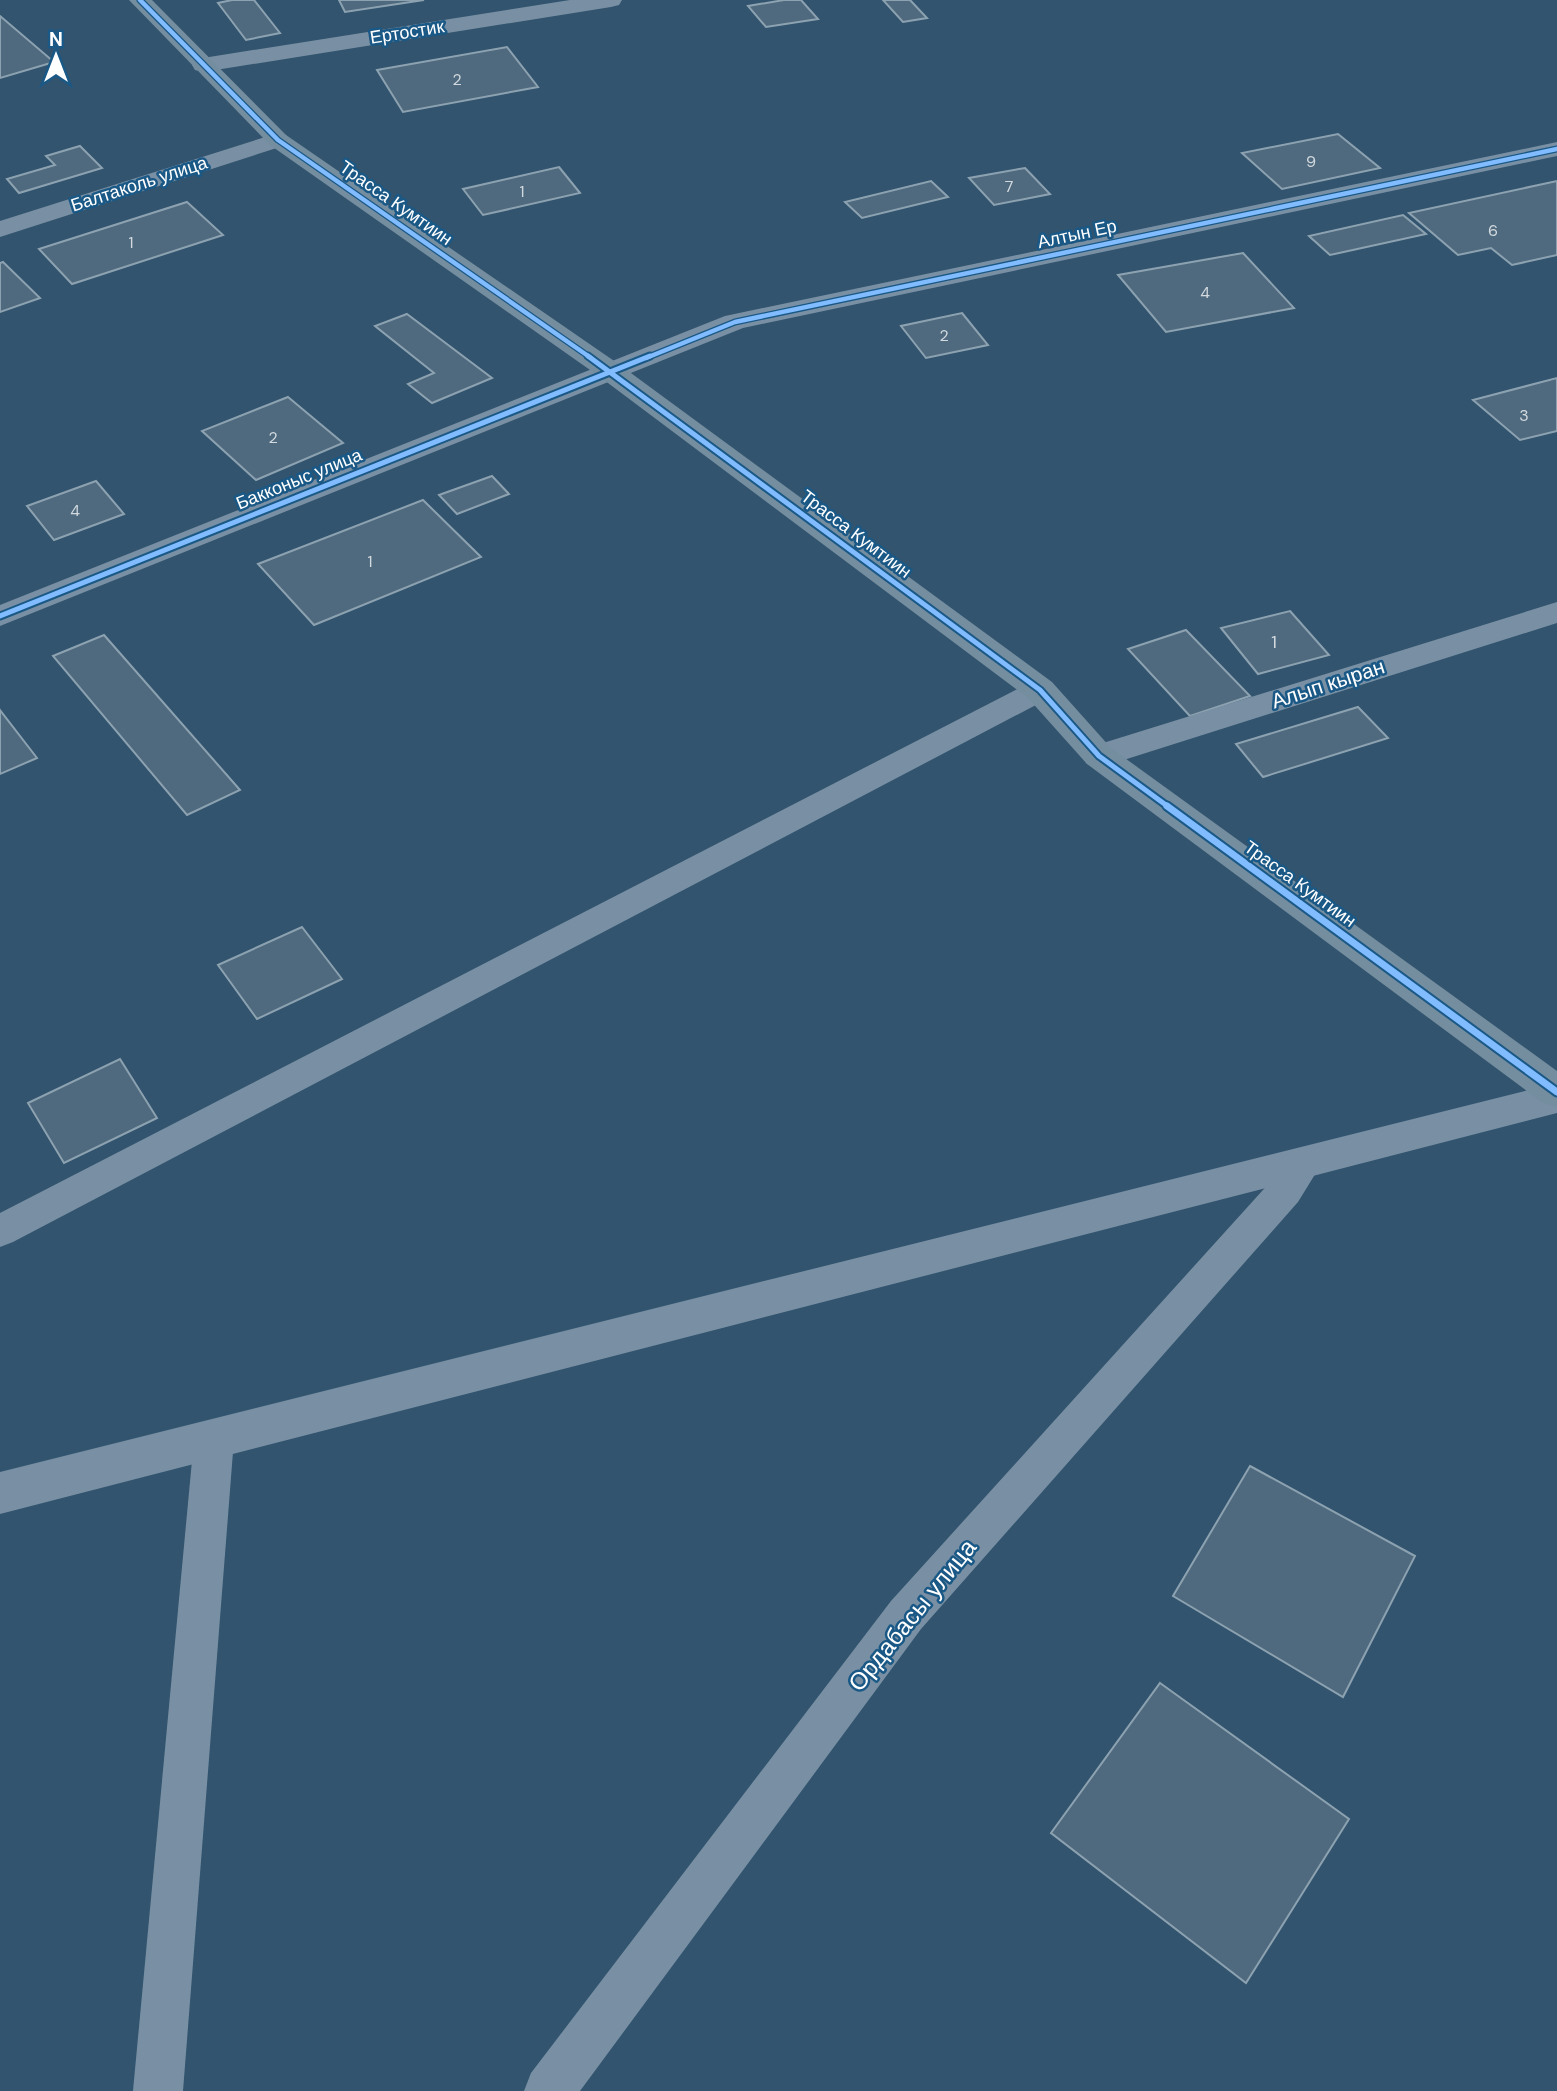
<svg xmlns="http://www.w3.org/2000/svg" width="1557" height="2091" viewBox="0 0 1557 2091" font-family="'DM Sans',sans-serif">
<style>
.building{fill:#4f6a7e;stroke:#8da2b1;stroke-width:2}
.lines{fill:none;stroke-linecap:round;stroke-linejoin:round}
.lane{fill:#7990a4;fill-rule:evenodd}
.street{fill:#7990a4;fill-rule:evenodd}
.secondary{fill:#748d9f;fill-rule:evenodd}
.cycleway-far2-casing{stroke:#1a5886;stroke-width:7}
.cycleway-far1-casing{stroke:#1a5886;stroke-width:9}
.cycleway-casing{stroke:#1a5886;stroke-width:11}
.cycleway-far2{stroke:#80bcff;stroke-width:4.5}
.cycleway-far1{stroke:#80bcff;stroke-width:5}
.cycleway{stroke:#80bcff;stroke-width:7}
.labels{text-anchor:middle;dominant-baseline:central;stroke-width:5;stroke-linejoin:round;paint-order:stroke}
.far-number-label{font-size:16px;fill:#d3dadf}
.far-street-label{font-size:18px;fill:#fff;stroke:#1a5886}
.number-label{font-size:18px;fill:#d3dadf}
.street-label{font-size:21px;fill:#fff;stroke:#1a5886}
.near-street-label{font-size:24px;fill:#fff;stroke:#1a5886}
</style>
<rect width="100%" height="100%" fill="#32546e"/>
<!-- building -->
<g class="building">
<polygon points="232,0 254,0 280,33 246,40 218,3"/>
<polygon points="339,0 424,0 345,12"/>
<polygon points="784,0 801,0 818,19 766,27 748,6"/>
<polygon points="883,0 910,0 927,18 903,22"/>
<polygon points="0,16 54,62 0,78"/>
<polygon points="507,47 538,87 403,112 377,70"/>
<polygon points="1338,134 1380,168 1282,189 1242,153"/>
<polygon points="80,146 102,168 19,193 7,179 55,165 46,156"/>
<polygon points="559,167 580,193 483,215 463,189"/>
<polygon points="1025,168 1050,194 994,205 969,178"/>
<polygon points="931,181 948,197 862,218 845,202"/>
<polygon points="1557,181 1557,255 1512,265 1491,248 1458,255 1409,213"/>
<polygon points="187,202 223,235 72,284 39,249"/>
<polygon points="1403,215 1426,234 1330,255 1309,236"/>
<polygon points="1243,253 1294,308 1166,332 1118,275"/>
<polygon points="3,262 40,298 0,312 0,263"/>
<polygon points="962,313 988,345 926,358 901,326"/>
<polygon points="407,314 492,378 432,403 408,384 434,373 375,326"/>
<polygon points="1557,378 1557,431 1520,440 1473,400"/>
<polygon points="288,397 343,443 256,480 202,431"/>
<polygon points="492,476 509,494 457,514 439,495"/>
<polygon points="96,481 124,514 54,540 27,506"/>
<polygon points="423,500 481,557 314,625 258,564"/>
<polygon points="1290,611 1329,655 1258,674 1221,628"/>
<polygon points="1186,630 1250,696 1190,716 1128,649"/>
<polygon points="104,635 240,790 187,815 53,656"/>
<polygon points="1358,707 1388,738 1263,777 1236,744"/>
<polygon points="0,710 37,758 0,774"/>
<polygon points="302,927 342,979 257,1019 218,965"/>
<polygon points="120,1059 157,1118 64,1163 28,1103"/>
<polygon points="1250,1466 1415,1556 1343,1697 1173,1596"/>
<polygon points="1160,1683 1349,1819 1246,1983 1051,1833"/>
</g>
<g class="lines">
<!-- lane -->
<g class="lane">
<polygon points="1040,680 1051,683 1055,690 1051,697 13,1242 0,1247 0,1213 1029,683"/>
<polygon points="1304,1148 1317,1153 1322,1163 1298,1202 921,1629 580,2091 524,2091 531,2073 891,1601 1272,1180 1291,1153"/>
<polygon points="214,1421 228,1426 234,1439 183,2091 133,2091 194,1439 200,1426"/>
</g>
<!-- street -->
<g class="street">
<polygon points="570,0 622,0 619,5 611,7 203,72 195,70 192,65 195,60 203,58"/>
<polygon points="278,133 286,135 290,140 286,145 0,237 0,221"/>
<polygon points="1557,142 1557,156 743,328 0,626 0,605 725,316"/>
<polygon points="1557,602 1557,623 1111,764 1099,767 1087,764 1082,756 1087,748"/>
<polygon points="1557,1083 1557,1113 0,1514 0,1472"/>
</g>
<!-- secondary -->
<polygon class="secondary" points="129,0 152,0 286,135 620,365 1052,682 1111,748 1557,1071 1557,1107 1543,1103 1087,764 1028,698 600,377 270,145"/>
<!-- cycleway-far2 casing -->
<g class="cycleway-far2-casing">
<g id="cycleway-far2">
<polyline points="140,0 278,140 591,358"/>
<polyline points="646,358 735,322 1557,149"/>
</g>
</g>
<!-- cycleway-far1 casing -->
<g class="cycleway-far1-casing">
<g id="cycleway-far1">
<polyline points="588,356 1040,690 1099,756 1170,808"/>
<polyline points="0,616 650,356"/>
</g>
</g>
<!-- cycleway casing -->
<g class="cycleway-casing">
<polyline id="cycleway" points="1167,806 1557,1092"/>
</g>
<!-- cycleway-far2 -->
<use href="#cycleway-far2" class="cycleway-far2"/>
<!-- cycleway-far1 -->
<use href="#cycleway-far1" class="cycleway-far1"/>
<!-- cycleway -->
<use href="#cycleway" class="cycleway"/>
</g>
<g class="labels">
<!-- far-number labels -->
<g class="far-number-label">
<text x="457" y="79">2</text>
<text x="1311" y="161">9</text>
<text x="1009" y="186">7</text>
<text x="522" y="191">1</text>
<text x="1493" y="230">6</text>
<text x="131" y="242">1</text>
<text x="1205" y="292">4</text>
<text x="944" y="335">2</text>
<text x="1524" y="415">3</text>
<text x="273" y="437">2</text>
<text x="75" y="510">4</text>
<text x="370" y="561">1</text>
</g>
<!-- far-street labels -->
<g class="far-street-label">
<text transform="translate(407 32) rotate(-9)">Ертостик</text>
<text transform="translate(139 184) rotate(-18)">Балтаколь улица</text>
<text transform="translate(396 203) rotate(35)">Трасса Кумтиин</text>
<text transform="translate(1077 234) rotate(-12)">Алтын Ер</text>
<text transform="translate(299 479) rotate(-22)">Бакконыс улица</text>
<text transform="translate(856 534) rotate(37)">Трасса Кумтиин</text>
<text transform="translate(1300 884) rotate(36)">Трасса Кумтиин</text>
</g>
<!-- number labels -->
<g class="number-label">
<text x="1274" y="642">1</text>
</g>
<!-- street labels -->
<g class="street-label">
<text transform="translate(1328 684) rotate(-18)">Алып кыран</text>
</g>
<!-- near-street labels -->
<g class="near-street-label">
<text transform="translate(912 1615) rotate(-51)">Ордабасы улица</text>
</g>
</g>
<!-- north arrow -->
<g transform="translate(56 56)" stroke="#1a5886" stroke-width="5" paint-order="stroke">
<path d="M0-5L12 26L0 18L-12 26Z" fill="#ffffff"/>
<text y="-10" font-size="19" font-weight="bold" text-anchor="middle" fill="#ffffff">N</text>
</g>
</svg>
